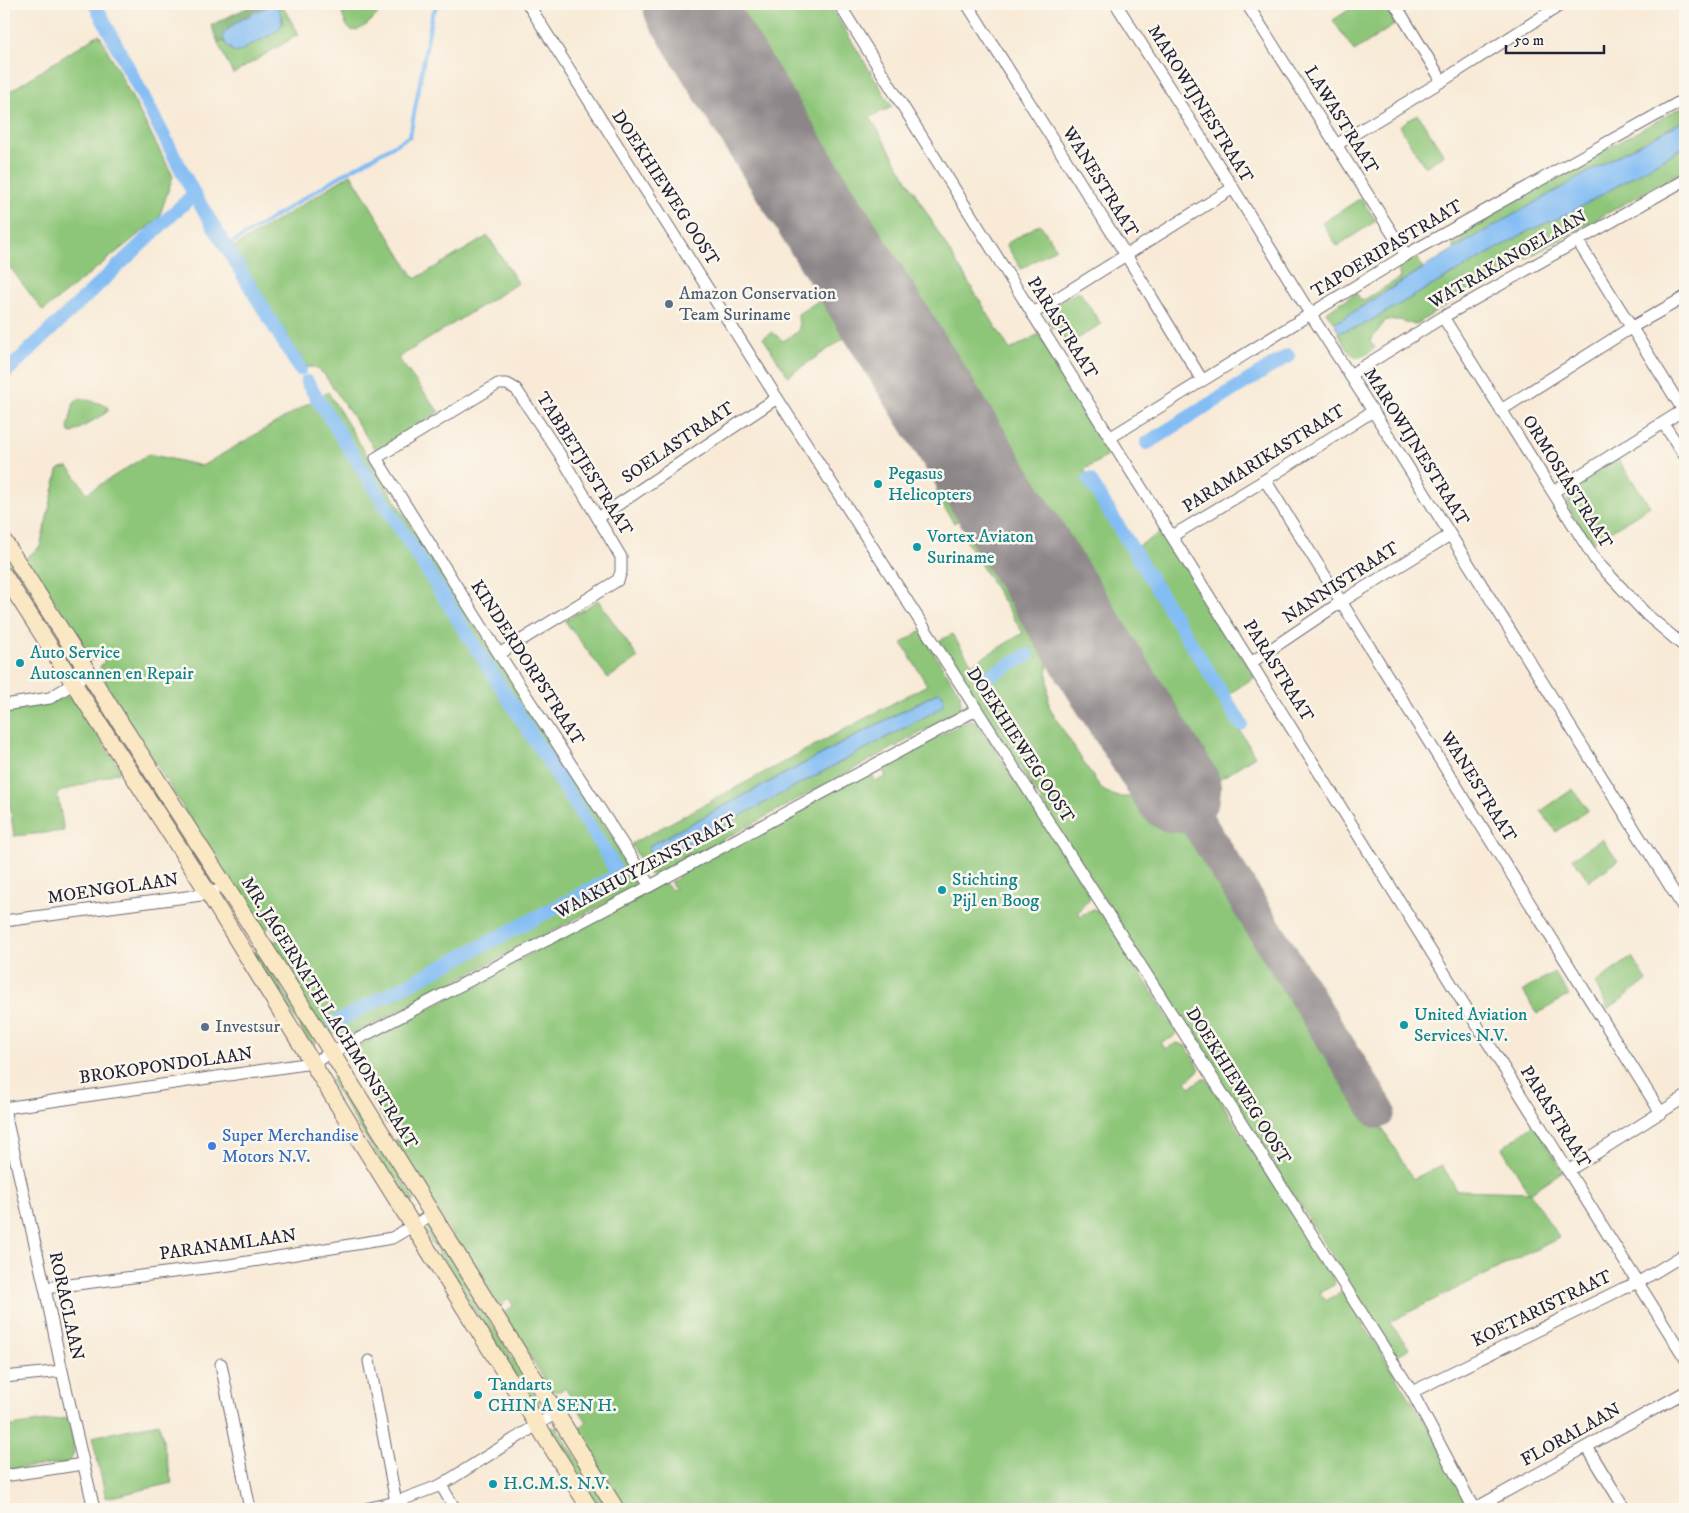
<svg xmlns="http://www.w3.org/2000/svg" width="1689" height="1513" viewBox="0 0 1689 1513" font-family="'IM FELL DW Pica',serif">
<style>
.green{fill:#8ec679;stroke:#58745a;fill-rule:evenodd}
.forest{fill:#72ab69;stroke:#4a6652}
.water{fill:#83bdf4;stroke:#527098}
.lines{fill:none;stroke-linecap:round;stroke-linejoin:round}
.stream{stroke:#83bdf4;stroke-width:4}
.canal{stroke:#83bdf4;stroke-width:14}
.taxiway{stroke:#8d8689;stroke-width:35}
.runway{stroke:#8d8689;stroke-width:88}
.minor-casing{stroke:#6d6872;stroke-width:13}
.secondary-casing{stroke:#6d6872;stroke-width:18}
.minor{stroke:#fff;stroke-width:11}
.secondary{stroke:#fae7c3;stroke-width:16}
.service-dot{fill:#5c6f8a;stroke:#fbf7ec;stroke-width:2}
.culture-dot{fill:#0f9aa8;stroke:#fbf7ec;stroke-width:2}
.shop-dot{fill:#3f7fe0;stroke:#fbf7ec;stroke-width:2}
.labels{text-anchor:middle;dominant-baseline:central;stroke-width:5;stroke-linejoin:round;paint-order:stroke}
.street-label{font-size:18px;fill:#22223b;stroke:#fbf7ec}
.service-label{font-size:18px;fill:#4e5e75;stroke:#fbf7ec;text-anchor:start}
.culture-label{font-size:18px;fill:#0d838f;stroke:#fbf7ec;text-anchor:start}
.shop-label{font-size:18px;fill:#366cbe;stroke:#fbf7ec;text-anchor:start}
</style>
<rect width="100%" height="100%" fill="#fbf7ec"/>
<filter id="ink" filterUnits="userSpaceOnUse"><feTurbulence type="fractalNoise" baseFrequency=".02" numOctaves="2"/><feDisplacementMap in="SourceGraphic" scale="10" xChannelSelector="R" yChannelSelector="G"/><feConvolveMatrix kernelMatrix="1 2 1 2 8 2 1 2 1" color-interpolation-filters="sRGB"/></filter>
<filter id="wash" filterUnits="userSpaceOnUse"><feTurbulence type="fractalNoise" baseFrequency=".0096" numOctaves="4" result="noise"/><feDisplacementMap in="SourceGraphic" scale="20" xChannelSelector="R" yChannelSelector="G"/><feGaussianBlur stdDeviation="1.12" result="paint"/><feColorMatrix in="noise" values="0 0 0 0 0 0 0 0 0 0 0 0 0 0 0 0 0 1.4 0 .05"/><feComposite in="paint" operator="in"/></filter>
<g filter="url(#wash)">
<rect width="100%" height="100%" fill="#f8ead7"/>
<!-- green -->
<g class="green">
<polygon points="274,4 281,4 299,34 233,74 218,43 224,41 230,49 235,52 238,52 277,31 283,23 278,7 274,5"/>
<path d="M338 4H386C381 11 356 42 347 26 343 19 342 11 338 4Z"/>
<polygon points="730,4 829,4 892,107 870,117 951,254 1010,350 1039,334 1114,452 1084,470 1132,550 1163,531 1255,677 1221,699 1255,756 1214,783"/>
<polygon points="1358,4 1387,4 1399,22 1354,51 1333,20"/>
<polygon points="99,34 173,176 159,218 43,311 9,266 4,269 4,95"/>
<polygon points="1685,105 1685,120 1610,160 1454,249 1452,245 1463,239 1458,232"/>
<polygon points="1418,114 1444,155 1425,167 1399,126"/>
<path d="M1685 146V170L1473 288 1415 325 1400 320H1386L1370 341 1375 348C1371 351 1365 356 1360 357 1351 360 1342 340 1338 334L1339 332 1361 326 1528 231 1572 212Z"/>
<polygon points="351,174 415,279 488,236 518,283 398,358 439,412 376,451 324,374 314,367 307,367 233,248"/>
<polygon points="1361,198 1376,221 1337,246 1322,223"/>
<polygon points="1040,224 1056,248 1021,269 1006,244"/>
<polygon points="1417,257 1423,268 1337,322 1334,322 1326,312 1356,293 1362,301 1400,278 1398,267"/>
<polygon points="837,289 861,327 788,376 763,338 772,332 783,341 799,331 798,314"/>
<path d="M1079 291 1101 324 1067 345 1056 327 1052 328C1039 307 1064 300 1079 291Z"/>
<path d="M328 392 435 565 636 873 634 886 631 890 355 1034C345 1037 339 1036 329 1032L326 1034 269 946 271 941H280L270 924 268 929 260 932 99 672 101 665 105 662 101 657 92 661 87 656 40 578 37 580 26 561 27 557 40 547 58 471 61 468 68 467 71 470 87 493 149 454 202 466Z"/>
<polygon points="80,398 106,405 108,408 107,412 73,433 69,432 68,428 74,402"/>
<polygon points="946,456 978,508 954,523 937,497 937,467"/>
<path d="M1617 458 1650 506 1593 542C1582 528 1561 508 1570 489Z"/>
<polygon points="990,526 1045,619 1049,706 1054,716 1095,780 1104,791 1118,797 1129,797 1156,791 1172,808 1325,1057 1335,1051 1413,1179 1442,1165 1457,1190 1529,1192 1502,1148 1534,1124 1563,1171 1530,1193 1559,1238 1389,1322 1409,1348 1397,1357 939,641 952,634 972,664 1023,633 966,541"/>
<polygon points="4,551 73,663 73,669 4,564"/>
<polygon points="598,600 638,658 608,678 565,621"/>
<path d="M920 631 960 694 961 705 958 712 952 716 661 873 651 875 647 872 631 844 927 685 902 643ZM938 692 943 705 930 714 656 861 649 846Z"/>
<polygon points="84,683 212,879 211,882 81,684"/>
<polygon points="67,696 75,701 122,771 57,793 64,831 14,836 4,759 4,712 49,703"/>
<path d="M968 720 977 723 981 727 1088 892 1090 898 1078 912 1080 916 1093 909 1102 912 1177 1032 1172 1038 1161 1042 1165 1049 1177 1043 1186 1046 1200 1069 1186 1082 1190 1087 1202 1079H1207L1335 1281 1334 1285 1320 1293 1325 1301 1340 1293 1344 1294 1462 1480 1468 1504 1464 1507 1458 1509 1452 1503 1438 1509H623L580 1438V1427L587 1422 565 1388 560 1391H552L503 1314 513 1306 509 1298 498 1309 395 1141 405 1134 395 1119 387 1124 349 1061C349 1055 353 1050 359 1046L664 882 672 890 675 889 670 882 679 878 677 875 870 771 876 781 886 777 882 767Z"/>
<polygon points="1573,789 1588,810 1556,832 1541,811"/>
<polygon points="1602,839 1618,861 1589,881 1573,858"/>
<polygon points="256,950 258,950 316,1041 314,1045 310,1043 254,955"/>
<polygon points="1632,957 1647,981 1608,1009 1595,983"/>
<polygon points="1554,972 1569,995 1537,1014 1523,991"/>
<polygon points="335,1077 343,1087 414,1199 411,1205 409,1206 331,1082 332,1079"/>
<polygon points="428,1228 434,1231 540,1402 539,1404 532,1403 426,1233 426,1230"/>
<path d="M67 1418C70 1431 81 1454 67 1463L4 1470V1427Z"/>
<polygon points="159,1423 172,1483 106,1498 92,1437"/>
<polygon points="551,1427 557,1428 609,1509 597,1509 550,1430"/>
</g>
<!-- forest -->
<path class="forest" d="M255 4H274V5C259 5 235 23 224 33V41L218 43 211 25Z"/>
<!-- water -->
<g class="water">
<path d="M270 5 278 7C282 17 285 24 277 31L238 52H235C228 48 222 41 224 33L237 22Z"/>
<polygon points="1685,120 1685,146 1572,212 1528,231 1361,326 1339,332 1335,326 1337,322 1464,243 1610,160"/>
<path d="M939 692 943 694V705L930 714 656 861C651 858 648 852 649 846Z"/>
</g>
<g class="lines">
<!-- stream -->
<polyline class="stream" points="226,247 335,179 410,136 432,15 438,4"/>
<!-- canal -->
<g class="canal">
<polyline points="95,4 194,194 300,369"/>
<polyline points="4,374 194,194"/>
<polyline points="307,382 607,854 618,875 334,1023"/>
<polyline points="1147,443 1288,356"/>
<polyline points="1089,479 1241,724"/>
<polyline points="985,678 1028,655"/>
</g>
<!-- taxiway -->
<polyline class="taxiway" points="1177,789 1378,1111"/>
<!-- runway -->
<polyline class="runway" points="687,4 1177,789"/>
</g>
</g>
<g filter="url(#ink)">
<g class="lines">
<!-- minor casing -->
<g class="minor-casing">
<g id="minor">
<polyline points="528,4 777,398 1184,1033 1412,1392 1474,1509"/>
<polyline points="839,4 1685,1358"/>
<polyline points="967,4 1126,255 1202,380"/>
<polyline points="1116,4 1233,188 1311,315 1373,411 1685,910"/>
<polyline points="1247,4 1406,255"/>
<polyline points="1395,4 1442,81"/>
<polyline points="1336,145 1442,81 1562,4"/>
<polyline points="1577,240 1683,410"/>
<polyline points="1032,314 1233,188"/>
<polyline points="1443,317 1596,561 1647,615 1685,647"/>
<polyline points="1350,375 1443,317 1685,180"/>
<polyline points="1501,410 1632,327 1685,297"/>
<polyline points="1663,423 1685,456"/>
<polyline points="1111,437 1406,255 1685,99"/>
<polyline points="1265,480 1661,1113"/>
<polyline points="1553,492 1685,409"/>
<polyline points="598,518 777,398"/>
<polyline points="1172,536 1265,480 1373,411"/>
<polyline points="499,654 618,580 621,572 621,557 559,453 516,389 507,384 498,384 376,458 499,654 650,886"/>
<polyline points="1252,662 1341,602 1450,535"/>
<polyline points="4,705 50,698 79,680"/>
<polyline points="4,921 209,894 214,891"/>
<polyline points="4,1108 312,1063 650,886 976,710"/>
<polyline points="4,1109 45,1288 62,1371 94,1509"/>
<polyline points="1568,1171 1685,1097"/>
<polyline points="45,1288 229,1265 392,1238 433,1214"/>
<polyline points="369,1361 396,1502"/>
<polyline points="221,1364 250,1509"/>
<polyline points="4,1377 62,1371"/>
<polyline points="1412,1392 1622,1289 1639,1282 1685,1254"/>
<polyline points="1587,1447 1625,1509"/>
<polyline points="4,1476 83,1464"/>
<polyline points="441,1485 455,1509"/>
<polyline points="365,1509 396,1502 441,1485 556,1413"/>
<polyline points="1474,1509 1685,1392"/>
</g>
</g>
<!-- secondary casing -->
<g class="secondary-casing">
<g id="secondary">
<polyline points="4,541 310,1018 616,1509"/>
<polyline points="4,575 209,894 357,1136 590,1509"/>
</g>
</g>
<!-- minor -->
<use href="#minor" class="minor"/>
<!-- secondary -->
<use href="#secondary" class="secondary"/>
</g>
</g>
<!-- markers -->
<g class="service-dot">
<circle cx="669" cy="304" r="5"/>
<circle cx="205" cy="1027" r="5"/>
</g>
<g class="culture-dot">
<circle cx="878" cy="484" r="5"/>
<circle cx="917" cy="547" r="5"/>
<circle cx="20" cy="663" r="5"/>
<circle cx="942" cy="890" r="5"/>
<circle cx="1404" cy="1025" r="5"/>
<circle cx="478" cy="1395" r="5"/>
<circle cx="493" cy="1484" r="5"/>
</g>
<circle class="shop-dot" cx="212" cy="1146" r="5"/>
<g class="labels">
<!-- street labels -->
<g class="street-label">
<text transform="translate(1200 104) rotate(58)">MAROWIJNESTRAAT</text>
<text transform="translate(1341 120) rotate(58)">LAWASTRAAT</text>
<text transform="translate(1100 182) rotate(58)">WANESTRAAT</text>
<text transform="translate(665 188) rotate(57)">DOEKHIEWEG OOST</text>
<text transform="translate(1387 249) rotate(-31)">TAPOERIPASTRAAT</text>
<text transform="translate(1508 260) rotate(-30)">WATRAKANOELAAN</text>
<text transform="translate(1062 328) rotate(58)">PARASTRAAT</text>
<text transform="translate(678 443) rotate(-34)">SOELASTRAAT</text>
<text transform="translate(1416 447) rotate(58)">MAROWIJNESTRAAT</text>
<text transform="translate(1264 459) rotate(-32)">PARAMARIKASTRAAT</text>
<text transform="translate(584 464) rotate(58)">TABBETJESTRAAT</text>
<text transform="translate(1567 482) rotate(58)">ORMOSIASTRAAT</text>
<text transform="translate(1341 583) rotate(-33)">NANNISTRAAT</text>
<text transform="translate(527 663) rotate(57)">KINDERDORPSTRAAT</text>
<text transform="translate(1278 671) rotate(58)">PARASTRAAT</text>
<text transform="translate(1020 745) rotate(57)">DOEKHIEWEG OOST</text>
<text transform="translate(1478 787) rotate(58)">WANESTRAAT</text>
<text transform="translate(646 867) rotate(-28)">WAAKHUYZENSTRAAT</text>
<text transform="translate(113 889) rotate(-8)">MOENGOLAAN</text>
<text transform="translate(329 1013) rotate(58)">MR. JAGERNATH LACHMONSTRAAT</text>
<text transform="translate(166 1066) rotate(-8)">BROKOPONDOLAAN</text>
<text transform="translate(1238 1086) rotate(58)">DOEKHIEWEG OOST</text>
<text transform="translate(1555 1117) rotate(58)">PARASTRAAT</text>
<text transform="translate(228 1245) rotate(-8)">PARANAMLAAN</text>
<text transform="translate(66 1306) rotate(78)">RORACLAAN</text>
<text transform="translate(1542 1309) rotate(-26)">KOETARISTRAAT</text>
<text transform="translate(1571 1435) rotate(-29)">FLORALAAN</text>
</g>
<!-- service labels -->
<g class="service-label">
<text x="679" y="294">Amazon Conservation<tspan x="679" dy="21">Team Suriname</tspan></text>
<text x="215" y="1027">Investsur</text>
</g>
<!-- culture labels -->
<g class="culture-label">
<text x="888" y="474">Pegasus<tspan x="888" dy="21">Helicopters</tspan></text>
<text x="927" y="537">Vortex Aviaton<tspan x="927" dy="21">Suriname</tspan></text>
<text x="30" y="653">Auto Service<tspan x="30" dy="21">Autoscannen en Repair</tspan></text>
<text x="952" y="880">Stichting<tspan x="952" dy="21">Pijl en Boog</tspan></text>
<text x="1414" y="1015">United Aviation<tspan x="1414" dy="21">Services N.V.</tspan></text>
<text x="488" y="1385">Tandarts<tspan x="488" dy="21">CHIN A SEN H.</tspan></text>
<text x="503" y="1484">H.C.M.S. N.V.</text>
</g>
<!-- shop labels -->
<g class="shop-label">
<text x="222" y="1136">Super Merchandise<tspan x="222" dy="21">Motors N.V.</tspan></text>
</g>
</g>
<!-- margin -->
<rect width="1689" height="1513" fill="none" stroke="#fbf7ec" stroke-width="20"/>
<!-- scale -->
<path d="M1506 45v8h98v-8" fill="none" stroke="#22223b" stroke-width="2.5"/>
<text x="1514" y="45" font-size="15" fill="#22223b" stroke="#fbf7ec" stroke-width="4" paint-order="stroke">50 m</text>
</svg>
